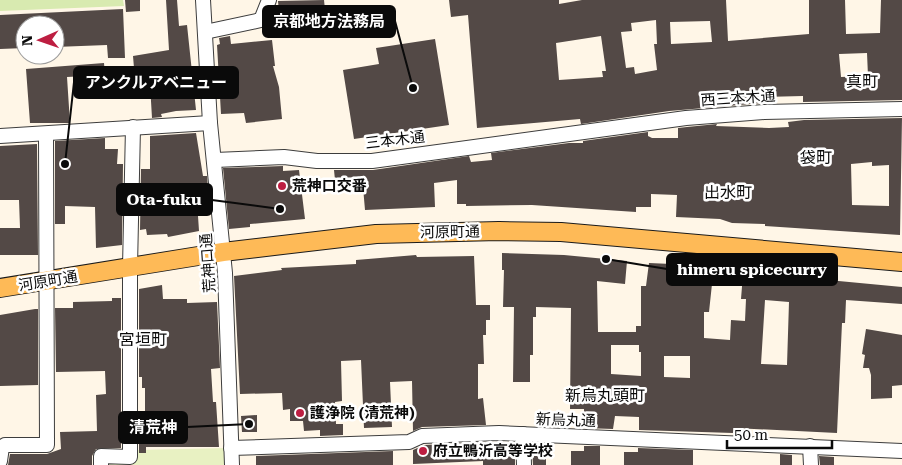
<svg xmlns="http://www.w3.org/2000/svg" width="902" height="465" viewBox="0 0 902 465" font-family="'Roboto Serif','Noto Sans JP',serif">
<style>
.green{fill:#d8eab0}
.pitch{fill:#e8f1c2}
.building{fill:#534946;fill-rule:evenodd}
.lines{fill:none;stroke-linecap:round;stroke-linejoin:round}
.minor-casing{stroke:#3d3d3d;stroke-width:16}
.major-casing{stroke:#1b1b1b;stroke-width:20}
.minor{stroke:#fff;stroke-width:14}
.major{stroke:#feba57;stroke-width:18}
.poi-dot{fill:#bd1e41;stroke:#fff;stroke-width:2}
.labels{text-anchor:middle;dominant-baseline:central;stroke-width:5;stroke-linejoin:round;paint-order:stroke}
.street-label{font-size:15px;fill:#0a0a0a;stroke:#fff}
.poi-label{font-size:15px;font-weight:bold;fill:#0a0a0a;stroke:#fff;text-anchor:start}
.neighbourhood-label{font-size:16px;fill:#0a0a0a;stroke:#fff}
.leader{fill:none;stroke:#0a0a0a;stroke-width:2}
.callout-dot{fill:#0a0a0a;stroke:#fff;stroke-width:2}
.callout{fill:#0a0a0a;stroke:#0a0a0a;stroke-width:2}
.callout-label{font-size:16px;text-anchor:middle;font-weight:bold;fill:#fff}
</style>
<rect width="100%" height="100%" fill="#fff6e7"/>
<!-- green -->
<polygon class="green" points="0,0 123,0 124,6 0,11"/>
<!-- pitch -->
<polygon class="pitch" points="227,448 228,465 105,465 105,463 136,463 136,450"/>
<!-- building -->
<g class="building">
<polygon points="125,0 140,0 140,11 126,12"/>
<polygon points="166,0 177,0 179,26 187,25 196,110 176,111 161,114 162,117 152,118 149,67 134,68 133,56 169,50"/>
<polygon points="324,0 326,19 280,24 278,1"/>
<path d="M449 0H559V4L582 0H726L728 41 809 34V0H845L846 34 880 33 881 0H902V100L803 102V96L763 97V103L669 111 581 124 580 119 477 128 468 15 451 17ZM656 20 657 44H654L657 70 635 74 634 67 626 68 621 32 632 31 631 23ZM710 21 712 42 671 44 670 22ZM601 36 606 71H602L603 77 559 80 556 43ZM867 53 868 76 841 77 839 54Z"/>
<polygon points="123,9 125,58 108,58 107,45 55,47 55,25 25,25 25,48 0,49 0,15"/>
<polygon points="230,36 231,44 272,40 275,66 273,66 279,87 282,119 246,123 244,113 221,114 217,45 220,44 219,38"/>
<polygon points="435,39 449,125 354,139 343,70 379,64 376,48"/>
<polygon points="104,63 105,75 67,77 70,123 30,123 26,69"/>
<path d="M902 118 900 235 765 226V224L732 223 720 219 676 217 677 195 651 194V207H636V212L532 205 466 206V204H457V180L434 183 435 207 365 210 363 187 340 189 339 180H335L334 170H373L469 156 471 162 492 160 491 153 569 143H583V141L648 132V136L652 138H678V128L687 127 717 124 716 126 769 128 789 127 788 122 804 120ZM872 162V166L889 165V206L852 205 851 164Z"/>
<polygon points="196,133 203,176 207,176 210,215 198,216 199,231 168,237 167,234 147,235 146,229 140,230 141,169 150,169 150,136"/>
<polygon points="105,138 105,149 118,149 117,164 123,164 122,245 96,248 95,207 65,206 65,224 55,224 55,141"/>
<polygon points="37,144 38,255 0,255 0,228 20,228 19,200 0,200 0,146"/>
<polygon points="283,166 283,171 299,170 305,219 250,224 250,227 229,229 223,168"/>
<path d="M502 253 564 255 627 261 625 284 597 281 598 332H636V326H641V286H646L649 263 717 266 715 284H712L709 312H704V338L730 340 731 320 745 321 746 299H741L743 274 828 277V280L902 287V304L846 300 845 323H842L837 433 734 428 733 433 639 430V417L615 416 613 429 584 428V409H570L571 308 536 307V317H533V355H530V382H513L514 307H503L504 270H502ZM765 300 789 302 787 365 761 364ZM611 345H639V352H641V376L611 374ZM664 356H690V378L664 377Z"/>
<polygon points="416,255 417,257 474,256 476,305 490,305 490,320 486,320 486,335 483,335 484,364 478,364 478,399 483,398 486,425 422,427 413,431 412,381 390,382 392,427 364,428 361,360 341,361 342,401 335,402 336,424 343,424 343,435 320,436 320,430 304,431 303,421 290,421 290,409 283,410 282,393 240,394 234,276 282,270 281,268 356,264 356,260"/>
<polygon points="162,285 163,299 187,299 187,303 217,302 220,368 211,369 213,402 216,402 219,447 146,447 146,453 139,453 139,416 145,416 145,388 142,388 142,377 139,377 139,289"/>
<polygon points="112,298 121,298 121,448 96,449 92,456 92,465 8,465 10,454 47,454 61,449 60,432 97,431 96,395 106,394 105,371 56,372 55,308 73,308 73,302 112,301"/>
<polygon points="35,309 38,309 38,385 0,386 0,315"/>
<polygon points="866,329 902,335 902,385 892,386 892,398 871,399 871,375 869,368 863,368 865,355 862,354"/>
<polygon points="257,415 257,432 242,432 241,416"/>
<polygon points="486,442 508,443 508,450 515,450 515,465 483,465 483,461 413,464 413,450 424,445"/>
<polygon points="584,446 600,446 600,465 571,465 571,451 584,451"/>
<polygon points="638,448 693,450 693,465 624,465 624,452 638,452"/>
<polygon points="546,449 546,465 533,465 532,450"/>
<polygon points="393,451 393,465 256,465 256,456"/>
<polygon points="780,454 792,455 792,465 780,465"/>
<polygon points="819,456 834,457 834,465 820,465"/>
</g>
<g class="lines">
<!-- minor casing -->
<g class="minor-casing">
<g id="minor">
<polyline points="203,0 210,123 225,273 232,465"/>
<polyline points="205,32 261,20 269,0"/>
<polyline points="0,136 210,123"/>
<polyline points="215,160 284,157 317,161 372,161 686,118 764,112 902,109"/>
<polyline points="523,434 524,465"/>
<polyline points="810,446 811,465"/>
<polyline points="231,448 409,442 422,436 499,433 902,451"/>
<polyline points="0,461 2,447 5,445 47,445 46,134"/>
<polyline points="101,465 101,456 130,457 130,267 133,127"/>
</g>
</g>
<!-- major casing -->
<g class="major-casing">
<polyline id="major" points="0,288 223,252 376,234 499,231 561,232 902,262"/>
</g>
<!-- minor -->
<use href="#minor" class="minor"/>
<!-- major -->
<use href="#major" class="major"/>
</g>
<!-- markers -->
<g class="poi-dot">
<circle cx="282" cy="186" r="5"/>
<circle cx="300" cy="413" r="5"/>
<circle cx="423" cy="451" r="5"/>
</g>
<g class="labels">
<!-- street labels -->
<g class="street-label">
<text transform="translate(738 98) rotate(-4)">西三本木通</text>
<text transform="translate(395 140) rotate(-7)">三本木通</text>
<text transform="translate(450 232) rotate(-1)">河原町通</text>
<text transform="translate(208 263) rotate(-94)">荒神口通</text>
<text transform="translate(48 281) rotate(-9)">河原町通</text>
<text transform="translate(566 420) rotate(2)">新烏丸通</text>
</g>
<!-- poi labels -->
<g class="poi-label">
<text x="292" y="186">荒神口交番</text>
<text x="310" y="413">護浄院 (清荒神)</text>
<text x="433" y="451">府立鴨沂高等学校</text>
</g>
<!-- neighbourhood labels -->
<g class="neighbourhood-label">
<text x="862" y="81">真町</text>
<text x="816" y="157">袋町</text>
<text x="728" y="192">出水町</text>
<text x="143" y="339">宮垣町</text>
<text x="605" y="395">新烏丸頭町</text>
</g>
</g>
<!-- callouts -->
<path class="leader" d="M413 88L395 21M65 164L74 82M280 209L212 200M606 259L667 269M249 424L187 427"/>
<g class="callout-dot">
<circle cx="413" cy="88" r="5"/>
<circle cx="65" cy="164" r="5"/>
<circle cx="280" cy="209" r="5"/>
<circle cx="606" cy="259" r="5"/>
<circle cx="249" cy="424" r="5"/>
</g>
<g class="callout">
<rect x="263" y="6" width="132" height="31" rx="5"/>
<rect x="74" y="67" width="164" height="31" rx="5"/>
<rect x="117" y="184" width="95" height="31" rx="5"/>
<rect x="667" y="254" width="170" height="31" rx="5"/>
<rect x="119" y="412" width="68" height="31" rx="5"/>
</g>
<g class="callout-label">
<text x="329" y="27">京都地方法務局</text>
<text x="156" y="88">アンクルアベニュー</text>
<text x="164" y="205">Ota-fuku</text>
<text x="752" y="275">himeru spicecurry</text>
<text x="153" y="433">清荒神</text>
</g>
<!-- north arrow -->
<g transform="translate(40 40) rotate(268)"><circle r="24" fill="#ffffff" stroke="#9d9d9d"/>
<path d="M0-4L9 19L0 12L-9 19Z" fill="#bd1e41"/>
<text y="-8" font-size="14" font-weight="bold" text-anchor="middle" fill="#0a0a0a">N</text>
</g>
<!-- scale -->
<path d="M727 440v8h105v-8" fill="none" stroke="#0a0a0a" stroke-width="2.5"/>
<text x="734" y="440" font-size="15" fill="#0a0a0a" stroke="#ffffff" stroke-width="4" paint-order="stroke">50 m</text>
</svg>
